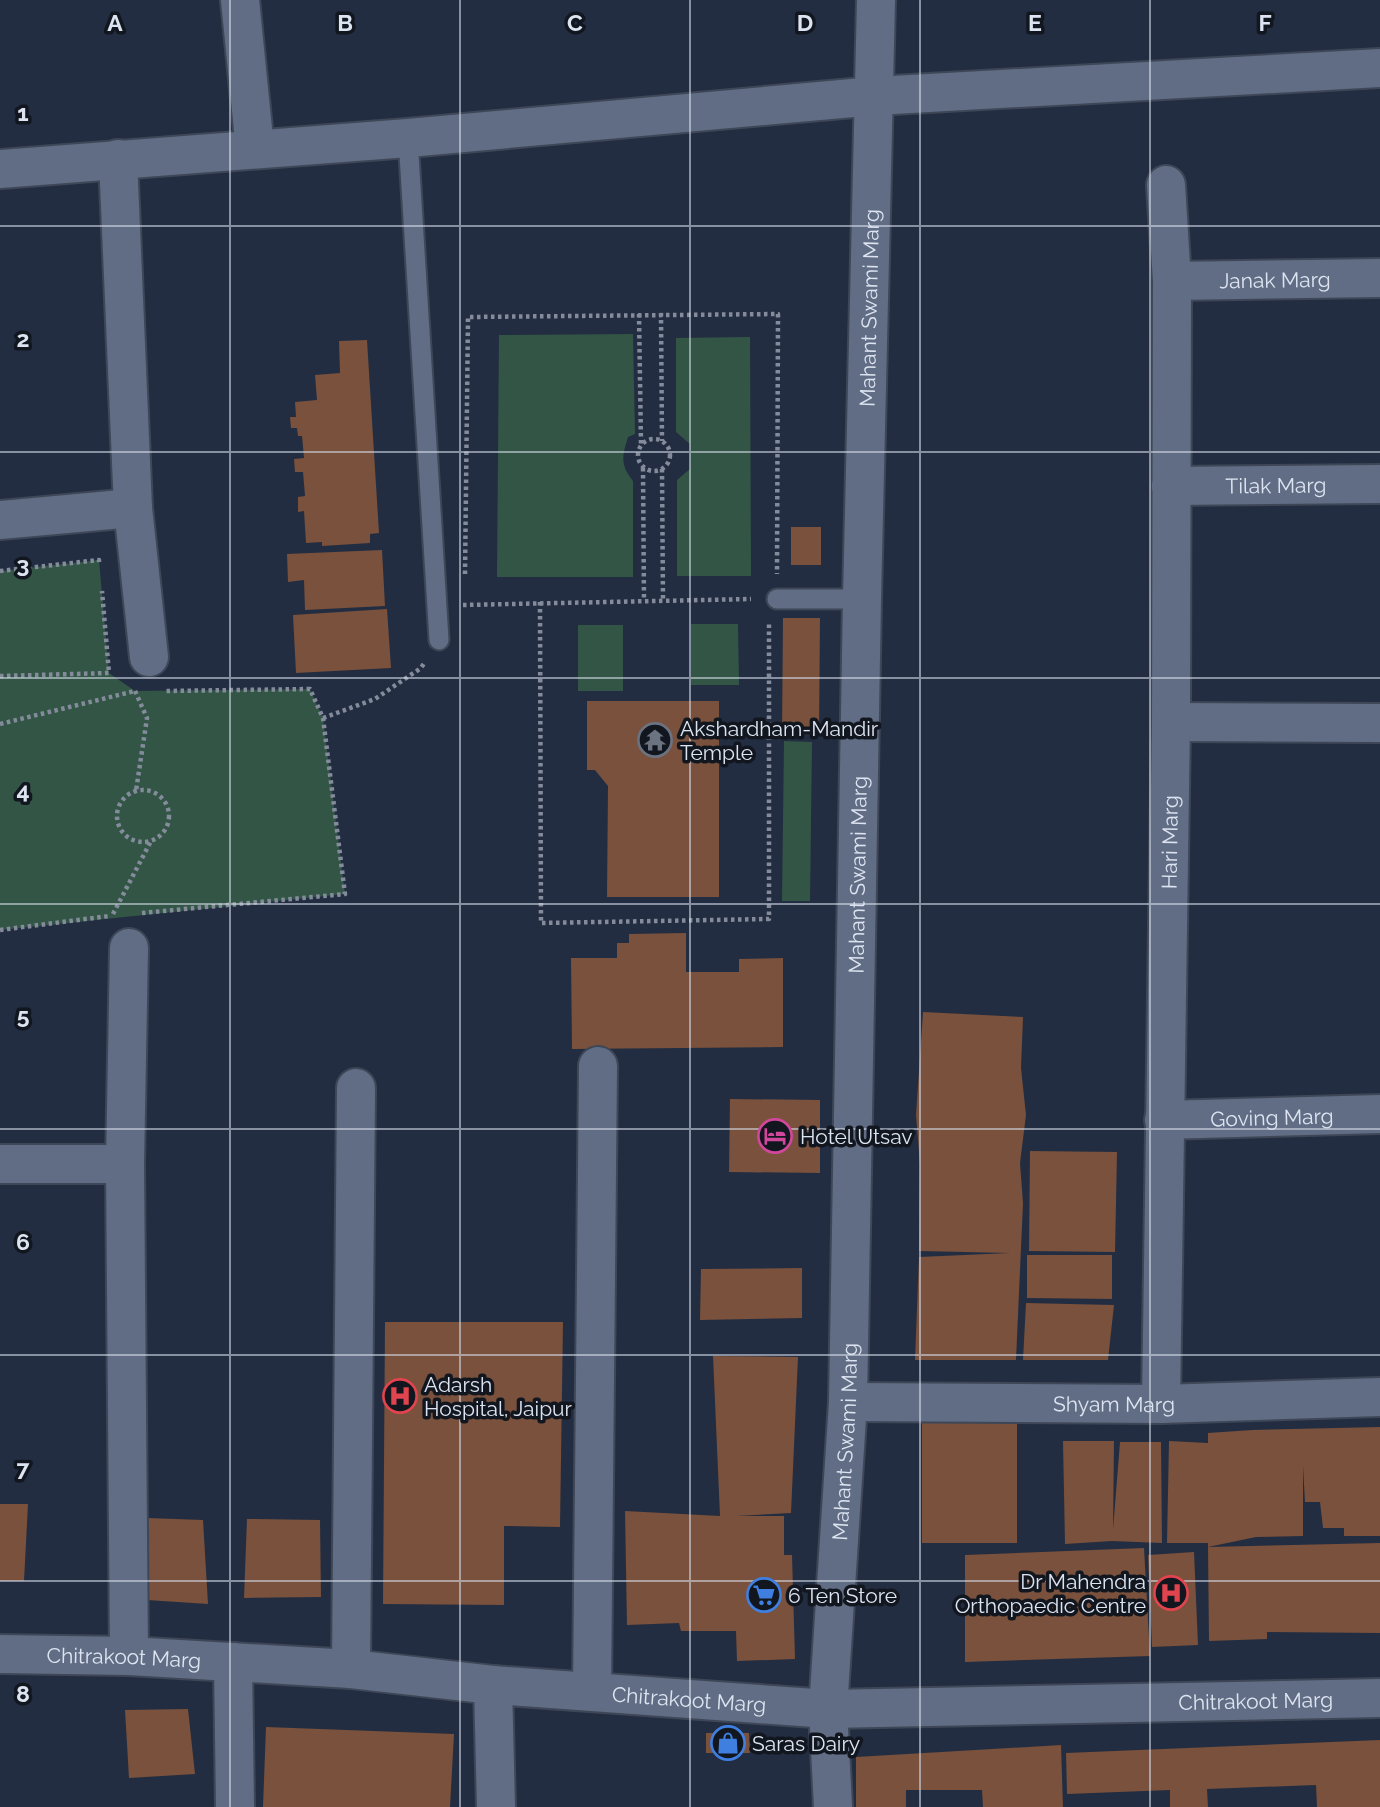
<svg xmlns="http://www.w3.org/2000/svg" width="1380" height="1807" viewBox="0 0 1380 1807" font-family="Raleway,sans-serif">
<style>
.green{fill:#335546}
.building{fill:#79513c}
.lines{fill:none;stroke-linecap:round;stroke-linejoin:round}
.lane-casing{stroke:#3e4757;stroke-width:23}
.street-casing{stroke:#3e4757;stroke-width:42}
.secondary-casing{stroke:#3e4757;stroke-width:42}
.path{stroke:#848c9c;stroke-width:4.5;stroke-dasharray:3.5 3.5;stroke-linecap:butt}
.lane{stroke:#616d84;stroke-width:19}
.street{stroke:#616d84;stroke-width:38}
.secondary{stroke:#616d84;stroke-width:38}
.grid{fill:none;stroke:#dde4f1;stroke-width:2;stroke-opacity:0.55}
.labels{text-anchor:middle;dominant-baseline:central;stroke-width:7;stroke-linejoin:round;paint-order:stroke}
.street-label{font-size:21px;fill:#dde4f1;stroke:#11161f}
.poi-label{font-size:21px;fill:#dde4f1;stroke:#11161f;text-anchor:start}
.grid-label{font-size:23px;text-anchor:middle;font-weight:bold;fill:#dde4f1;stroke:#11161f;stroke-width:7;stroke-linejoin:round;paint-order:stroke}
</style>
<rect width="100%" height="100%" fill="#232d41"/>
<!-- green -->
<g class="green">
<path d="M633 334 635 434 628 437C622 456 620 465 633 481V577H497L499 335Z"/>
<polygon points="750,337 751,576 677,576 677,480 690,469 690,444 676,432 676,338"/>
<polygon points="99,560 109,673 135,691 310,689 323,718 345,894 0,930 0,571"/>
<polygon points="691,624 738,624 739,685 691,685"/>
<rect x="578" y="625" width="45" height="66"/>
<polygon points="784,741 812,742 810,901 782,901"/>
</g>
<!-- building -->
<g class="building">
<polygon points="367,340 379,533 370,534 370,543 322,546 322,542 306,543 304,511 298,512 298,497 305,496 303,472 295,472 294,459 304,458 302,436 298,436 297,428 291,428 290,417 296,417 295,402 317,400 315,375 340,373 339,341"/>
<rect x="791" y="527" width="30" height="38"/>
<polygon points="382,550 385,606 305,610 304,580 288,582 287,554"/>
<polygon points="387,609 391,668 296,673 293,615"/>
<polygon points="783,618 820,618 819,735 782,735"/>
<polygon points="587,701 719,701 719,897 607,897 608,786 595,770 587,770"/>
<polygon points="686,933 686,972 739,972 739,959 783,958 783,1047 572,1049 571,958 617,958 617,943 629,943 629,934"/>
<polygon points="923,1012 1023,1017 1021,1068 1026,1115 1020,1163 1023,1203 1016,1360 915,1360 919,1257 1010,1253 919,1251 920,1164 916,1115"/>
<polygon points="730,1099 820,1100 820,1173 729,1172"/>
<polygon points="1030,1151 1117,1152 1115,1252 1029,1251"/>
<polygon points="1027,1255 1112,1255 1112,1299 1027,1298"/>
<polygon points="802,1268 802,1318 700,1320 701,1269"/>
<polygon points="1026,1303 1114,1305 1108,1360 1023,1360"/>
<polygon points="385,1322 563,1322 560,1527 504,1526 504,1605 383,1604"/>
<polygon points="713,1356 798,1357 791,1513 736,1516 784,1516 784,1555 792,1555 795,1659 737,1661 736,1631 681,1631 679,1623 627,1625 625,1511 720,1516"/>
<rect x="922" y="1423" width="95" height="120"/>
<polygon points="1380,1427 1380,1536 1344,1536 1344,1528 1323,1528 1320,1502 1305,1502 1303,1466 1303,1536 1256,1537 1208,1547 1208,1543 1167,1543 1169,1441 1208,1443 1208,1433 1252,1430"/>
<polygon points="1063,1441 1114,1441 1113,1530 1120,1442 1161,1442 1162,1543 1112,1541 1065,1544"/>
<polygon points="0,1504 28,1504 24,1581 0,1581"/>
<polygon points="147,1518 203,1520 208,1604 147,1600"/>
<polygon points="247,1519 320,1520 321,1597 244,1598"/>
<polygon points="1380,1543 1380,1633 1267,1632 1267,1639 1209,1641 1208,1547"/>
<polygon points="1144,1548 1150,1656 965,1662 965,1555"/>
<polygon points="1194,1552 1198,1645 1152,1647 1148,1555"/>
<polygon points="188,1709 195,1774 129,1778 125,1710"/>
<polygon points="266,1727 454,1734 450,1807 263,1807"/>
<polygon points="706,1733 749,1733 750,1753 706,1753"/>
<polygon points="1380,1740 1380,1807 1317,1807 1316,1785 1207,1789 1208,1807 1170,1807 1170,1790 1067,1794 1066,1753"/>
<polygon points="1061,1745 1063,1807 983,1807 982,1790 906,1790 906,1807 856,1807 856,1757"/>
</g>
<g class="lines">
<!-- lane casing -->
<g class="lane-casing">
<g id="lane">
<polyline points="408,138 439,640"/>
<polyline points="777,599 862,599"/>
</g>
</g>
<!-- street casing -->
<g class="street-casing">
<g id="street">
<polyline points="240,0 255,149"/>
<polyline points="118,159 133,508 149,657"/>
<polyline points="0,169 408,138 875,96 1380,68"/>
<path id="s1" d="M1172 281 1380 278"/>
<path id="s2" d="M1171 486 1380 484"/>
<polyline points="0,520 133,508"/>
<polyline points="1171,722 1380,723"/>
<polyline points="129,948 125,1164 129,1656"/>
<path id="s3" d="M1164 1120 1380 1114"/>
<polyline points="0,1164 125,1164"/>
<path id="s4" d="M848 1402 1161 1404 1380 1397"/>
<path id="s5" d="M1161 1404 1171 722 1172 281 1166 185"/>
<polyline points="233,1662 235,1807"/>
<polyline points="351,1669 356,1088"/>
<polyline points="493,1685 496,1807"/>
<polyline points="592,1691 598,1066"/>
</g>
</g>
<!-- secondary casing -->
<g class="secondary-casing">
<g id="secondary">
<path id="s6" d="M0 1654 129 1656 351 1669 493 1685 828 1709 1380 1698"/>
<path id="s7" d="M833 1807 828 1709 848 1402 862 599 876 0"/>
</g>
</g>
<!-- path -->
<g class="path">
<polyline points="661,313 662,441"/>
<polyline points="639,314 641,444"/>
<circle cx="654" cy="455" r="16"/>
<polyline points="643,468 644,600"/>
<polyline points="662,469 663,600"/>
<polyline points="0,571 99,560 99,564"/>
<polyline points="465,574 468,317 778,314 777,574"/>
<polyline points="540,602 541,923 769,919 769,624"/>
<polyline points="463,605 751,599"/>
<polyline points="0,676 109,673 102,591"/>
<polyline points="135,691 147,718 136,791"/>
<polyline points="323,718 375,699 421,668 425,662"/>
<polyline points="0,724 135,691"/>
<circle cx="143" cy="816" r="26"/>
<polyline points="142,913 345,894 323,718 310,689 165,691"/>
<polyline points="113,914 151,841"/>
<polyline points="0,930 109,916"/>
</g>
<!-- lane -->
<use href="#lane" class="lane"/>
<!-- street -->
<use href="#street" class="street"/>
<!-- secondary -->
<use href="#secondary" class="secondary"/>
</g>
<!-- grid -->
<path class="grid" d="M230 0V1807M460 0V1807M690 0V1807M920 0V1807M1150 0V1807M0 226H1380M0 452H1380M0 678H1380M0 904H1380M0 1129H1380M0 1355H1380M0 1581H1380"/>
<!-- icons -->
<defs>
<g id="temple-ring" transform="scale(1.75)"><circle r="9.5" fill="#11161f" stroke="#6b7280" stroke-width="1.5"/><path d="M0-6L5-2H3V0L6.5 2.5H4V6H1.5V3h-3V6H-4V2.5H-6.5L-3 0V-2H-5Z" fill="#6b7280"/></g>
<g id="hotel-ring" transform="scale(1.75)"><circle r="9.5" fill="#11161f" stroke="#d1479c" stroke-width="1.5"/><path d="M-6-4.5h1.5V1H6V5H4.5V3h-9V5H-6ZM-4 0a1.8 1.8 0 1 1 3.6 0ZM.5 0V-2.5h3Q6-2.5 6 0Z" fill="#d1479c"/></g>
<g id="hospital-ring" transform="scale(1.75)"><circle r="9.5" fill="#11161f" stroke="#e0444e" stroke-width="1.5"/><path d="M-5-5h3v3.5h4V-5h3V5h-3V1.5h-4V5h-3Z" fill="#e0444e"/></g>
<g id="supermarket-ring" transform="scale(1.75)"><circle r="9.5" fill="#11161f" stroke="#3f7fe0" stroke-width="1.5"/><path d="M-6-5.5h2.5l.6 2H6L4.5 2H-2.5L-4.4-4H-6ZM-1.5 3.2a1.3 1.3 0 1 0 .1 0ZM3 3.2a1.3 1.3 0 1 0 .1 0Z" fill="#3f7fe0"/></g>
<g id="shop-ring" transform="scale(1.75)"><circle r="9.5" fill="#11161f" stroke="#3f7fe0" stroke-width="1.5"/><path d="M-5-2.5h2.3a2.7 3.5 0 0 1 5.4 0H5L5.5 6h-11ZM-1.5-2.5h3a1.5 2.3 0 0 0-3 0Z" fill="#3f7fe0"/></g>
</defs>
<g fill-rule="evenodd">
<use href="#temple-ring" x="655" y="740"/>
<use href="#hotel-ring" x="775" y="1136"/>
<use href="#hospital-ring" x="400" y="1396"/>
<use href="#hospital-ring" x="1171" y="1593"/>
<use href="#supermarket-ring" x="764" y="1595"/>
<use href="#shop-ring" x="728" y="1743"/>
</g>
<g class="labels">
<!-- street labels -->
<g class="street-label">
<text stroke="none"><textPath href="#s1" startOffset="103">Janak Marg</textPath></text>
<text stroke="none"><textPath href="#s7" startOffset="1500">Mahant Swami Marg</textPath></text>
<text stroke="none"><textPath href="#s2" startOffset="105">Tilak Marg</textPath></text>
<text stroke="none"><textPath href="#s5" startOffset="562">Hari Marg</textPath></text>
<text stroke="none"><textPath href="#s7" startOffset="933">Mahant Swami Marg</textPath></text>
<text stroke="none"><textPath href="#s3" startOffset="108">Goving Marg</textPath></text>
<text stroke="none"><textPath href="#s4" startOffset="266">Shyam Marg</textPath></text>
<text stroke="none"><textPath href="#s7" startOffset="366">Mahant Swami Marg</textPath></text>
<text stroke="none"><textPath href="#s6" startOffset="124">Chitrakoot Marg</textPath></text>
<text stroke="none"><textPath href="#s6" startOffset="691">Chitrakoot Marg</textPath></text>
<text stroke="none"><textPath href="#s6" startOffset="1258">Chitrakoot Marg</textPath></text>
</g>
<!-- poi labels -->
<g class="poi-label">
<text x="680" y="728">Akshardham-Mandir<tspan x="680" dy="24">Temple</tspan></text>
<text x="800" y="1136">Hotel Utsav</text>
<text x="424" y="1384">Adarsh<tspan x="424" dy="24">Hospital, Jaipur</tspan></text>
<text x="1146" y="1581" text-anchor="end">Dr Mahendra<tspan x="1146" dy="24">Orthopaedic Centre</tspan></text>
<text x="788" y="1595">6 Ten Store</text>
<text x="752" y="1743">Saras Dairy</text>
</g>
</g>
<g class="grid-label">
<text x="115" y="31">A</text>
<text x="345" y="31">B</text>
<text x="575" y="31">C</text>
<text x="805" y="31">D</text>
<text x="1035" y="31">E</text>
<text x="1265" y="31">F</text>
<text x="23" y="121">1</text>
<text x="23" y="347">2</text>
<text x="23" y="573">3</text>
<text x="23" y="799">4</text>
<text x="23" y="1024">5</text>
<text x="23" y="1250">6</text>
<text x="23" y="1476">7</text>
<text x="23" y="1702">8</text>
</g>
</svg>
